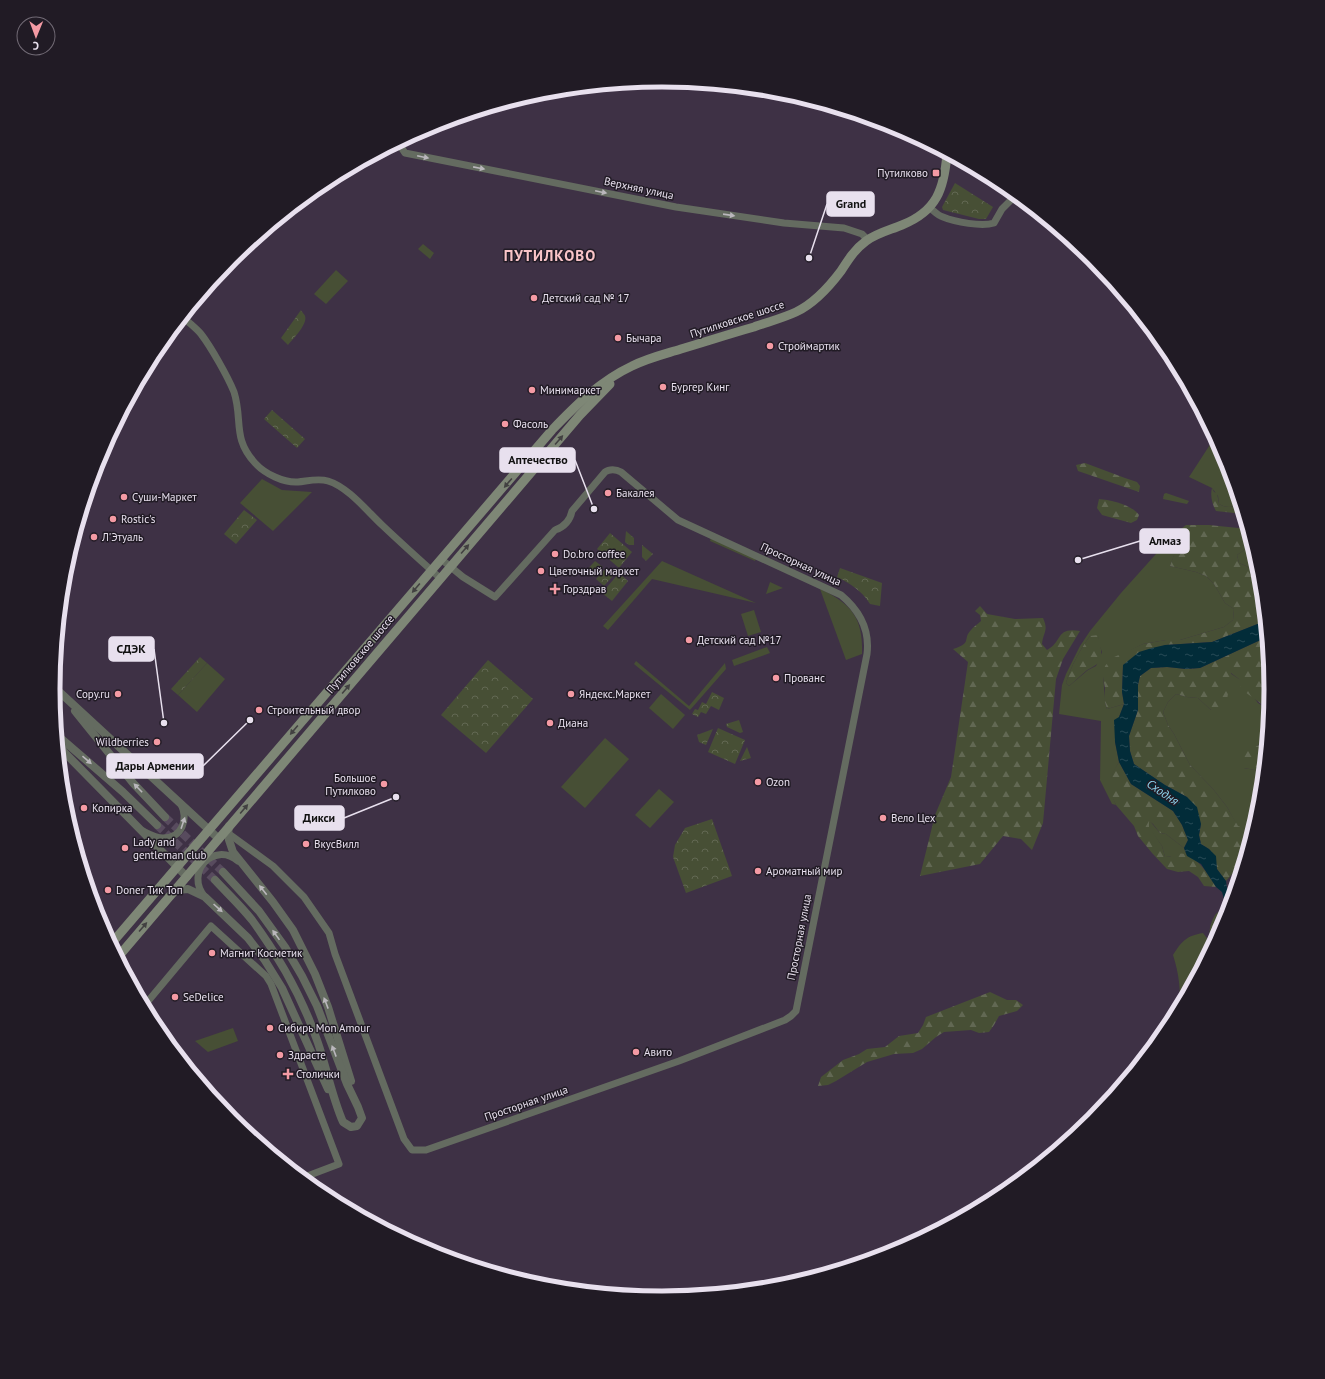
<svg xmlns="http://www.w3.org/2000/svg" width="1325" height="1379" viewBox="0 0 1325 1379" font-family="'PT Sans',sans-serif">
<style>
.grass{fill:#474f35;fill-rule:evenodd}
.forest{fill:url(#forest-firs)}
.park{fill:url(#park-crowns)}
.water{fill:url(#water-ripples)}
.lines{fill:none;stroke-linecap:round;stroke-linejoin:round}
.tertiary-tunnel{stroke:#584b5e;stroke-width:8;stroke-dasharray:8 4;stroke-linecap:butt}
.minor{stroke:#646b60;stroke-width:7}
.tertiary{stroke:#646b60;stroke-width:8}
.secondary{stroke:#7e8776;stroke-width:9}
.oneway{fill:#bab7bc}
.oneway2{fill:#424141}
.poi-dot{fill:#f49aa4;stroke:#211b25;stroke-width:1.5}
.labels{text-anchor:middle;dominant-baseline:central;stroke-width:3;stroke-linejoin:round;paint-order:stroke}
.poi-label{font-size:11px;fill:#e8e0ee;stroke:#211b25;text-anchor:start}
.street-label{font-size:11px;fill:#e8e0ee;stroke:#211b25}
.water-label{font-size:12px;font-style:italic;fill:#8dd4ed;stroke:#211b25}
.district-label{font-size:15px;font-weight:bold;letter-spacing:1px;fill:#f9c4c8;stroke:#211b25}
.rim{fill:none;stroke:#e8e0ee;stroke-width:5}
.leader{fill:none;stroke:#e8e0ee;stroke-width:1.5}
.callout-dot{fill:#e8e0ee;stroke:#211b25;stroke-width:1.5}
.callout{fill:#e8e0ee;stroke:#e8e0ee;stroke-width:1.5}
.callout-label{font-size:12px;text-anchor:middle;font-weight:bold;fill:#111}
</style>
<defs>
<pattern id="forest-firs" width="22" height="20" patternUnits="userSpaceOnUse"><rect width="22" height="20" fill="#474f35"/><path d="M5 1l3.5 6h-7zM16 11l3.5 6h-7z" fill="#626853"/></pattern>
<pattern id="park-crowns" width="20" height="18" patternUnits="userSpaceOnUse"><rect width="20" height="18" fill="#474f35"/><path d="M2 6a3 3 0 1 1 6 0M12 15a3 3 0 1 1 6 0" fill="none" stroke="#626853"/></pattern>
<pattern id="water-ripples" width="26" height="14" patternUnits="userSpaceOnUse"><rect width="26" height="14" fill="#022c39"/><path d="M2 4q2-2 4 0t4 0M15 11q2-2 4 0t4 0" fill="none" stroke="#274a56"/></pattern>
</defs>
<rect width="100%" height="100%" fill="#3e3145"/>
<!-- grass -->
<g class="grass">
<polygon points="423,244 434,253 430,259 418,249"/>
<polygon points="336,270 348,281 326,304 314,294"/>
<path d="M1215 437 1226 456 1240 503C1233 508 1226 508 1219 504L1218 496 1212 488 1189 477Z"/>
<polygon points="262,479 282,490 312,492 273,531 240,503"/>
<path d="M1173 535 1180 540 1170 566 1196 572 1206 576 1214 584 1225 603 1234 609 1233 620 1224 627 1180 640H1166L1143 644 1131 650 1103 677C1105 688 1103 698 1107 709L1124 704 1119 717 1115 742 1119 762C1109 779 1108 787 1116 805L1112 804 1100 780 1101 721 1059 714 1062 685 1066 674 1080 646 1090 631 1121 593ZM1090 636H1098L1099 644 1102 652 1096 666 1088 670 1069 686 1066 683C1071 666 1080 650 1090 636Z"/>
<polygon points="711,537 756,558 755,561 710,541"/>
<polygon points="1244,550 1254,550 1261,576 1258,575 1253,569 1239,563 1237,555"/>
<polygon points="662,561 756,603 652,579 608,630 603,626"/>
<polygon points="770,582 783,588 766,594"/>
<path d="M820 589C852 604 863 618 862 654L846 660Z"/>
<polygon points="754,610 761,632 748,636 741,614"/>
<polygon points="767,647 770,653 734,666 732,660"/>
<polygon points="636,661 689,706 725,663 726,669 690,710 634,664"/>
<polygon points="207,663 225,679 197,712 178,695"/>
<polygon points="1230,673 1239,679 1258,703 1268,709 1269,718 1267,742 1258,745 1244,768 1255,770 1264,775 1260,809 1253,832 1238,827 1227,807 1213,789 1190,765 1174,734 1168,725 1163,712 1168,702 1176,694 1187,697 1198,698 1211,710 1228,684"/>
<polygon points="661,694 685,715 673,729 649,708"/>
<polygon points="605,738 629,759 585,808 561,787"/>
<polygon points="659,789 674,802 650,828 635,815"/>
<path d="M1149 820 1160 833 1166 834 1184 848 1187 856C1180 853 1173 857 1165 857L1162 846 1148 827Z"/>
<path d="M1203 933 1209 941 1210 951 1179 1010C1181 990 1179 974 1173 955 1182 941 1186 936 1203 933Z"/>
<polygon points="233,1028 238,1041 208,1052 195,1041"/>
</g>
<!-- forest -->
<g class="forest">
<polygon points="1085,463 1125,478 1137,482 1140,486 1139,492 1078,471 1076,465"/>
<path d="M1212 488 1214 492 1217 493 1219 504C1226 508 1233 508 1240 503L1243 514 1216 511C1212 504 1210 495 1212 488Z"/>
<polygon points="1166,493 1189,501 1187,504 1163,499 1164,494"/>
<path d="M1099 499C1111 500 1132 505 1139 515L1137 520 1131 523 1102 515 1097 508Z"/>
<polygon points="1186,525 1209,525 1248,529 1254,550 1244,550 1237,555 1239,563 1253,569 1258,575 1261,576 1265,621 1212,642 1165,645 1123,665 1122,692 1124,704 1107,709 1104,699 1105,688 1103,677 1105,666 1112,658 1143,644 1166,640 1180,640 1224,627 1233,620 1234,609 1225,603 1214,584 1206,576 1196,572 1170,566 1179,541 1173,535"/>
<path d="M980 606 987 614 1015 619 1043 618C1049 631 1043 632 1042 644L1047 650C1063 642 1055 627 1080 631L1063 659 1056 679 1043 823 1032 850 1021 839 1003 836 980 864 920 876 935 815 951 777 968 662 953 649C973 643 962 639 971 630 973 627 978 624 981 621L980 615 975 611Z"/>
<path d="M1098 635C1099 641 1102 649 1101 654 1101 665 1093 666 1086 671 1080 676 1075 681 1069 686L1066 683C1071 666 1080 650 1090 636Z"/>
<polygon points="1267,637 1272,690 1269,718 1268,709 1241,689 1239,679 1231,673 1226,707 1211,710 1198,698 1187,697 1176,694 1168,702 1163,712 1168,725 1174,734 1190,765 1213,789 1227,807 1238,826 1253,832 1242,868 1234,872 1226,881 1217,869 1215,856 1209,849 1201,844 1199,835 1201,824 1187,797 1165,785 1134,764 1130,751 1129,736 1138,710 1138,685 1140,676 1151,668 1167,667 1186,669 1200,668"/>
<polygon points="1267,742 1264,775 1255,770 1244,768 1240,759 1247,750"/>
<path d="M1119 762 1131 784 1173 811 1182 825 1188 840 1184 848 1166 834 1160 833 1153 824 1149 821V827L1162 846 1165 857C1173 857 1171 855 1177 854 1194 850 1209 876 1216 887L1204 886 1198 877 1189 871 1178 872 1167 869 1152 853 1138 836 1134 826 1116 805 1110 792V781L1114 770Z"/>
<path d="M1227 908C1230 922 1217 939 1210 951 1209 941 1208 926 1214 917 1216 912 1222 910 1227 908Z"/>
<polygon points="990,992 1007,1000 1016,1000 1023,1005 1017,1011 999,1016 994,1025 989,1032 979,1033 971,1030 944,1032 936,1037 922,1049 913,1053 894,1054 867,1062 836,1081 828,1085 818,1086 821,1077 843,1060 859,1054 867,1049 885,1047 899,1036 918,1033 923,1025 926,1017"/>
</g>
<!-- park -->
<g class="park">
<polygon points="955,183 993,207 986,219 979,219 943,210 942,207"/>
<path d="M301 310C301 311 305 315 305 316 308 324 293 339 288 345L281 338Z"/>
<polygon points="272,410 305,439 297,448 264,419"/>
<polygon points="244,510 257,520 236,544 224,534"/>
<polygon points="626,531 634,538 634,545 629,545 625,542"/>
<polygon points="610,533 632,552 619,568 597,549"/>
<polygon points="642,545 653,554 646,561 642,557"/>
<polygon points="595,561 603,567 594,577 586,571"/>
<path d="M840 568 882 583 880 606 870 604C861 590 851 584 837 577Z"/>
<polygon points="605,569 613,576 604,586 596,579"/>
<polygon points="619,573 628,581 612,601 602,593"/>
<polygon points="200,657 207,663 178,695 171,689"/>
<polygon points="488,660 533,699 486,753 441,715"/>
<polygon points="712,692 724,698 719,710 711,706 706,714 701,712 698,717 692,714 695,709 698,710 702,702 706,704"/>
<polygon points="739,720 743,732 740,733 727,727 726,724"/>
<polygon points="718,728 745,740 735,764 708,752"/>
<polygon points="713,729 706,745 699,742 697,735"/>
<polygon points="747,747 751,758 740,761"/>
<polygon points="712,819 732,876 686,893 673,857 675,845 685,828"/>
</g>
<!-- water -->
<polygon class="water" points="1265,621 1267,637 1200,668 1186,669 1167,667 1151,668 1140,676 1138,685 1138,710 1129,736 1130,751 1134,764 1165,785 1187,797 1197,807 1201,824 1199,835 1201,844 1209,849 1216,856 1217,869 1226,881 1227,888 1233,897 1228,914 1222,892 1216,887 1201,864 1187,856 1184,848 1188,840 1182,825 1173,811 1131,784 1119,762 1115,742 1114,720 1119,717 1124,704 1122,692 1123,665 1139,652 1152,648 1165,645 1212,642"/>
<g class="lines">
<!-- tertiary-tunnel -->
<g class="tertiary-tunnel">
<polyline points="165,817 223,872"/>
<polyline points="157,825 215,880"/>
</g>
<!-- minor -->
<g class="minor">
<polyline points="399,142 399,144 405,153 676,207 784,223 844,228 862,234 868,240"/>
<path d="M930 208C934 211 938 216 943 217 955 222 982 227 994 223L1002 209 1016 195"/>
<path d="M183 317C189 323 196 328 201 334 211 347 228 377 234 392 243 420 232 438 255 463 265 474 284 483 298 482 308 481 318 478 328 481 348 487 367 511 382 525 401 543 421 561 440 578"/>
<path d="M143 831C149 834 156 838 163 838 183 838 188 819 181 804"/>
<path d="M225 831 273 866 304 897 329 933 335 954 404 1139 412 1150H426L679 1061 785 1020 791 1016 796 1011 867 654C870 630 859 610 841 595L678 520 621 472C616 469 609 469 605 472L572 511C570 521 564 527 555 530L495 597 463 577 441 559"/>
<path d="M205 897C184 872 214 841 238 861"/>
<polyline points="144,1006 211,926 266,976 271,984 339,1164 302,1178"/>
</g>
<!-- tertiary -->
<g class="tertiary">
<polyline points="53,686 219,839"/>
<polyline points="75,711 133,783 165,817"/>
<polyline points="57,735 123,792 157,825"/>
<polyline points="58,743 65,753 187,877"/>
<polyline points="229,826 228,834 229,840 233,852 273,902 293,930 315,974 328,1007 351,1081"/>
<path d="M215 880C227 893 241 906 252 920 280 958 303 999 318 1043 327 1069 332 1097 343 1122L351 1127 357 1126 362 1118 358 1107 347 1084 317 1006 302 976 285 947 259 911 223 872"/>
<polyline points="173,893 178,890 188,889 205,897 248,938 264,959 282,988 328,1089"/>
</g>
<!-- secondary -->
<g class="secondary">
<path d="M111 944 552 430C576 405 600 381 632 366 648 358 665 354 681 349 705 342 729 334 754 327 768 322 783 318 796 312 815 303 829 287 841 271 848 260 855 249 866 241 877 233 890 230 902 225 937 211 944 189 947 154"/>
<polyline points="118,957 580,415 610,384"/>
</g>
</g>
<!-- one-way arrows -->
<defs><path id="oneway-solid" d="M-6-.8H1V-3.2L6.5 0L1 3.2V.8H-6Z"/></defs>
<g class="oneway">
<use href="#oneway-solid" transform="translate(423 157) rotate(12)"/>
<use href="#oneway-solid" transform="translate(479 168) rotate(11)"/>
<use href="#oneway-solid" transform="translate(601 192) rotate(12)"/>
<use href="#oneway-solid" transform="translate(729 215) rotate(8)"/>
<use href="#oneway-solid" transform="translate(87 760) rotate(41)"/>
<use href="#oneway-solid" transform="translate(138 788) rotate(-134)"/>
<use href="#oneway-solid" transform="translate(183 823) rotate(-71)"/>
<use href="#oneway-solid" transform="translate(263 890) rotate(-128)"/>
<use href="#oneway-solid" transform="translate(218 908) rotate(42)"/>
<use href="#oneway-solid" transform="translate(276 935) rotate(-125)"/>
<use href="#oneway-solid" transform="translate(326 1003) rotate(-111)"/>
<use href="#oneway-solid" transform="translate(334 1051) rotate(-111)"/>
</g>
<g class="oneway2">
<use href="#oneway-solid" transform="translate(559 440) rotate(-49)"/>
<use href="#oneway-solid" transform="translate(508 483) rotate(130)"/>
<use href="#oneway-solid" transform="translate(465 549) rotate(-49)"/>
<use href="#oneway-solid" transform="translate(416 588) rotate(130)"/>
<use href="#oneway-solid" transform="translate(346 689) rotate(-50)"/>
<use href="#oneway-solid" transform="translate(294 730) rotate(130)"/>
<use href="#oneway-solid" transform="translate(244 809) rotate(-50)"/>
<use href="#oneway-solid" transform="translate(143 927) rotate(-49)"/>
</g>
<!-- markers -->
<g class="poi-dot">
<rect x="932" y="169" width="8" height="8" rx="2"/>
<circle cx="534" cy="298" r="4"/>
<circle cx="618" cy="338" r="4"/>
<circle cx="770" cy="346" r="4"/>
<circle cx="663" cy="387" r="4"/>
<circle cx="532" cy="390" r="4"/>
<circle cx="505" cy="424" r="4"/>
<circle cx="608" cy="493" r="4"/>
<circle cx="124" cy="497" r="4"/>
<circle cx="113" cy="519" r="4"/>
<circle cx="94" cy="537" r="4"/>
<circle cx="555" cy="554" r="4"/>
<circle cx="541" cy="571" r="4"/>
<path d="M553 583h4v4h4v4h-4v4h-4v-4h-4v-4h4z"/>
<circle cx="689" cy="640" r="4"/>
<circle cx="776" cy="678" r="4"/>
<circle cx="118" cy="694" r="4"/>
<circle cx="571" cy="694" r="4"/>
<circle cx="259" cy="710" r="4"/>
<circle cx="550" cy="723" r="4"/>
<circle cx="157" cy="742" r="4"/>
<circle cx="758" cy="782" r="4"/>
<circle cx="384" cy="784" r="4"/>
<circle cx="84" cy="808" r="4"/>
<circle cx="883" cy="818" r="4"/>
<circle cx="306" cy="844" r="4"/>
<circle cx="125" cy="848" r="4"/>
<circle cx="758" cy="871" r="4"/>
<circle cx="108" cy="890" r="4"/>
<circle cx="212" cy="953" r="4"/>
<circle cx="175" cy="997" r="4"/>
<circle cx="270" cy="1028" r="4"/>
<circle cx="636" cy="1052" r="4"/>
<circle cx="280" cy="1055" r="4"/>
<path d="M286 1068h4v4h4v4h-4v4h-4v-4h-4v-4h4z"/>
</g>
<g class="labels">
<!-- poi labels -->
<g class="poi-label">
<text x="928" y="173" text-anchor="end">Путилково</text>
<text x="542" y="298">Детский сад № 17</text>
<text x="626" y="338">Бычара</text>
<text x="778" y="346">Строймартик</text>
<text x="671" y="387">Бургер Кинг</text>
<text x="540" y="390">Минимаркет</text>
<text x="513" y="424">Фасоль</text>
<text x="616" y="493">Бакалея</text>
<text x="132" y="497">Суши-Маркет</text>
<text x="121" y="519">Rostic's</text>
<text x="102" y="537">Л'Этуаль</text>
<text x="563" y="554">Do.bro coffee</text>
<text x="549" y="571">Цветочный маркет</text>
<text x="563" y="589">Горздрав</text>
<text x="697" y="640">Детский сад №17</text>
<text x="784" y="678">Прованс</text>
<text x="110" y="694" text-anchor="end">Copy.ru</text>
<text x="579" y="694">Яндекс.Маркет</text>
<text x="267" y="710">Строительный двор</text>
<text x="558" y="723">Диана</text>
<text x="149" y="742" text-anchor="end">Wildberries</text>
<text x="376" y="778" text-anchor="end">Большое<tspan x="376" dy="13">Путилково</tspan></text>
<text x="766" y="782">Ozon</text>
<text x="92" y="808">Копирка</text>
<text x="891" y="818">Вело Цех</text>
<text x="133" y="842">Lady and<tspan x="133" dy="13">gentleman club</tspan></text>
<text x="314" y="844">ВкусВилл</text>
<text x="766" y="871">Ароматный мир</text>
<text x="116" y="890">Doner Тик Топ</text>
<text x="220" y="953">Магнит Косметик</text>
<text x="183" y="997">SeDelice</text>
<text x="278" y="1028">Сибирь Mon Amour</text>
<text x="644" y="1052">Авито</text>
<text x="288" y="1055">Здрасте</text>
<text x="296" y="1074">Столички</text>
</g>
<!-- street labels -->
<g class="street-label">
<text transform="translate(639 188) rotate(12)">Верхняя улица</text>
<text transform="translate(737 319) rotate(-18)">Путилковское шоссе</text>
<text transform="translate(801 564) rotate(25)">Просторная улица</text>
<text transform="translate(360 654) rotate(-50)">Путилковское шоссе</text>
<text transform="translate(799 937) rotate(-79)">Просторная улица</text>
<text transform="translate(526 1103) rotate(-19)">Просторная улица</text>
</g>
<!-- water labels -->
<g class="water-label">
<text transform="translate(1163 792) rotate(34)">Сходня</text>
</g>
<!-- district labels -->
<g class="district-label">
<text x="550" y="255">ПУТИЛКОВО</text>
</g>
</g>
<!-- crop -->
<path d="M0 0H1325V1379H0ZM60 689a602 602 0 1 1 1204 0a602 602 0 1 1-1204 0Z" fill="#211b25" fill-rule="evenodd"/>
<path class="rim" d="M60 689a602 602 0 1 1 1204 0a602 602 0 1 1-1204 0Z"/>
<!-- callouts -->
<path class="leader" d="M809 258L827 204M594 509L575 460M1078 560L1140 541M164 723L154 649M250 720L203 766M396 797L344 818"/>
<g class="callout-dot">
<circle cx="809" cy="258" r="4"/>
<circle cx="594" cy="509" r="4"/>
<circle cx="1078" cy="560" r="4"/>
<circle cx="164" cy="723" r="4"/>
<circle cx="250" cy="720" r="4"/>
<circle cx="396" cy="797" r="4"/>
</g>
<g class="callout">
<rect x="827" y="192" width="47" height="24" rx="4"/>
<rect x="500" y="448" width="75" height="24" rx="4"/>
<rect x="1140" y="529" width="49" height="24" rx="4"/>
<rect x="109" y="637" width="45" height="24" rx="4"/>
<rect x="107" y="754" width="96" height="24" rx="4"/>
<rect x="295" y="806" width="49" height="24" rx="4"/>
</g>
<g class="callout-label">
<text x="851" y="208">Grand</text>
<text x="538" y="464">Аптечество</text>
<text x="1165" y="545">Алмаз</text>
<text x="131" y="653">СДЭК</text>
<text x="155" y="770">Дары Армении</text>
<text x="319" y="822">Дикси</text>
</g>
<!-- north arrow -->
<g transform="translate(36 36) rotate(181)"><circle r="19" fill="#211b25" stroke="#716a75"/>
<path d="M0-3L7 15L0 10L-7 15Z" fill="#f49aa4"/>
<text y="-6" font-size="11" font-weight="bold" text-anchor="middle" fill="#e8e0ee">С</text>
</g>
</svg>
